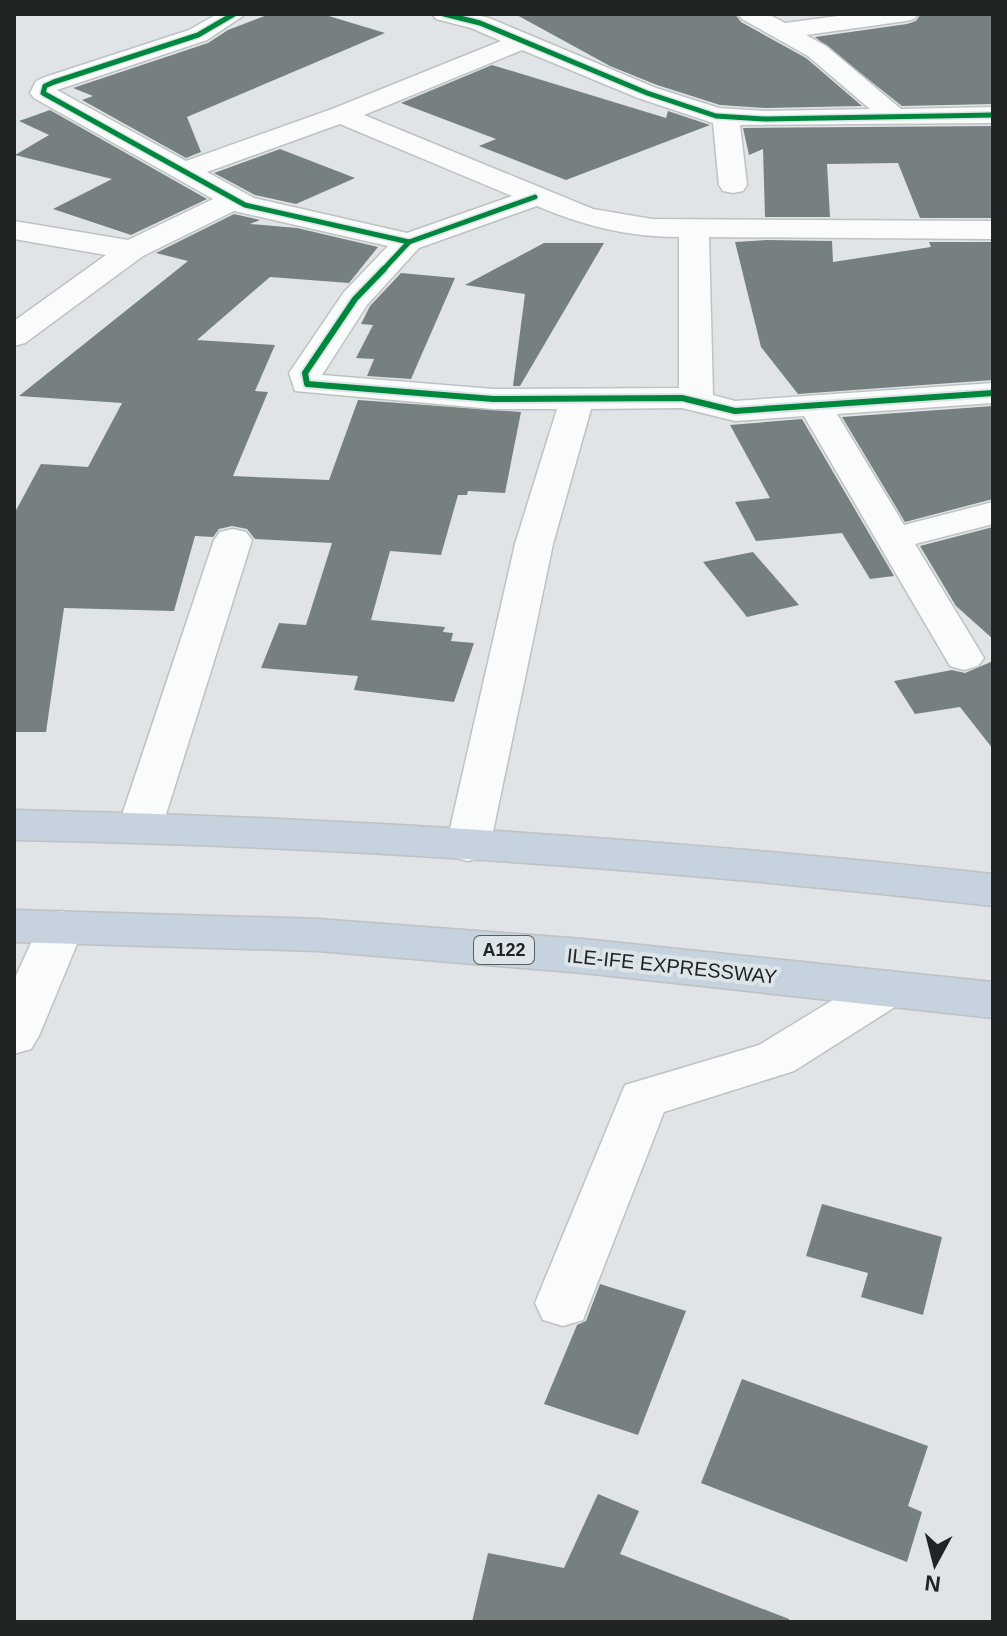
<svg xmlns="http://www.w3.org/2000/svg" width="1007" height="1636" viewBox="0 0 1007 1636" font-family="Arial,sans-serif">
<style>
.building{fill:#768081}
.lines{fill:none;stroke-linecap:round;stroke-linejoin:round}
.minor-casing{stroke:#bfc2c3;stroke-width:3}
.highway-casing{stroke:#bfc1c2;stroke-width:3}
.minor{fill:#fafbfb;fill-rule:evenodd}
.highway{fill:#c6d2dd;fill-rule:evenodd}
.cycleway-far1-casing{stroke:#dde5e9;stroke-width:8}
.cycleway-casing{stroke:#dde5e9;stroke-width:10}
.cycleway-far1{stroke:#00873e;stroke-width:5}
.cycleway{stroke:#00873e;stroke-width:6}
.labels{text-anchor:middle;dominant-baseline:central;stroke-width:8;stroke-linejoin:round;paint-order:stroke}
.shield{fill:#dde5e9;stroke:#595e60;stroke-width:2}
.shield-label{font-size:18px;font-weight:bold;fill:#212425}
.street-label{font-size:20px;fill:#212425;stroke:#dde5e9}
</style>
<rect width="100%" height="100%" fill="#e0e4e6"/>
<!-- building -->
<g class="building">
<polygon points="270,14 322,14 385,33 187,117 201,152 186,158 82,100 93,96 73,88 208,43 228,30"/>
<polygon points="515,14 735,14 741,22 806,58 862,106 765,108 720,105 657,85 610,66"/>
<polygon points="921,14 993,14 993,104 902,106 815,37 907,24 916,21"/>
<polygon points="492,65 666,118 668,111 710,125 566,180 479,146 496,139 401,103"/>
<polygon points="50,110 207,199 131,235 53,209 112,179 15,155 49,135 19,121"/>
<polygon points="993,126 993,218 920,218 898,163 827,164 830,217 765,217 763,149 749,155 743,128"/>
<polygon points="280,149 355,178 296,204 255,195 214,173"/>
<polygon points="234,214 260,220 250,224 297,228 378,247 349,283 270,277 197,340 275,345 255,391 268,392 233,476 329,480 358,400 521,412 505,493 468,491 467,495 458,495 441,555 390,551 371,620 445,627 443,632 453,633 451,641 474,643 454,702 354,690 358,676 261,668 279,623 306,625 332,543 255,539 247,529 232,526 219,529 213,537 195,536 174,611 64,608 46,732 14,732 14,514 41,464 88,467 122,403 19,396 188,261 156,253"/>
<polygon points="766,240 832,241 833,262 931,247 929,242 993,242 993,380 798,394 761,347 735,242"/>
<polygon points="544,243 604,243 520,386 513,386 525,294 465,285"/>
<polygon points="401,273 455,278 411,379 367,376 374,359 356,358 373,325 361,324 370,306"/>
<polygon points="993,406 993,499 905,522 842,417"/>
<polygon points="802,419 894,576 870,579 842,533 756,541 735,502 770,498 730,425"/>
<polygon points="993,527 993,639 956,606 920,546"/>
<polygon points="753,552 799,605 747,617 703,562"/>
<polygon points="993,661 993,749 960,707 915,714 894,681 952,670 965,673"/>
<polygon points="822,1204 942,1237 923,1315 861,1297 868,1273 806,1256"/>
<polygon points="600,1284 686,1311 638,1435 544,1404 577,1325 586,1321"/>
<polygon points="742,1379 928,1446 908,1506 922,1512 907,1562 701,1483"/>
<polygon points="598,1494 639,1511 620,1554 789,1619 789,1622 472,1622 488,1553 564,1568"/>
</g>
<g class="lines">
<!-- minor casing -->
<g class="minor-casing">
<g id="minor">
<path d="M217 14H246L207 40 57 90 186 161 332 109 501 41 471 28 436 19 432 14H473L489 18 656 88 719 108 765 111 870 109 808 56 742 19 738 14H768L785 23 853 14H918L914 19 906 21 806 35 826 46 901 109 993 107V123L740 125 747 185 743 191 733 193 723 191 719 185 713 123 638 98 522 50 364 115 593 209 652 219 993 221V239L709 237 713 395 735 401 993 383V403L837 414 904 525 993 502V524L915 544 984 658 978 666 964 670 950 666 804 416 735 421 682 408 591 409 553 544 490 846 484 857 468 861 452 857 446 846 515 544 557 409H493L295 391 289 373 344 292 388 246 234 211 143 256 25 343 14 346V321L106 255 14 239V221L128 240 213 199 34 98 30 93 36 81 45 77 189 30ZM340 124 512 196 407 233 254 198 207 172ZM537 206C584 226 628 237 679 237V388L493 389 322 375 367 305 419 248Z"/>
<polygon points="233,529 246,532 252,540 162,827 156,837 140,842 124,837 118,827 214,540 220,532"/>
<polygon points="61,911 78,915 84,927 39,1036 31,1049 14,1054 14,980 44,915"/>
<polygon points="889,971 906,976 913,988 906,1000 794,1071 664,1112 583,1320 563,1326 543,1320 535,1303 625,1085 759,1045 872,976"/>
</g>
</g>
<!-- highway casing -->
<g class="highway-casing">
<g id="highway">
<path d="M14 810C341 817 668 839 993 874V906C668 869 341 846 14 840Z"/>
<polygon points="14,910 318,919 583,939 993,982 993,1018 583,973 318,951 14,942"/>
</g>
</g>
<!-- minor -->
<use href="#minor" class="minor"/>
<!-- highway -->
<use href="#highway" class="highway"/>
<!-- cycleway-far1 casing -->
<g class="cycleway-far1-casing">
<g id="cycleway-far1">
<polyline points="234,14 198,35 54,82 45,86 43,93 245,205 409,242"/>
<polyline points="444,14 480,23 647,93 716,116 765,119 993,115"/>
<polyline points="382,271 409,242 535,197"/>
</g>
</g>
<!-- cycleway casing -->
<g class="cycleway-casing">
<polyline id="cycleway" points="384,269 355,299 305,373 307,384 493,399 682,398 735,411 993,393"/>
</g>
<!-- cycleway-far1 -->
<use href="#cycleway-far1" class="cycleway-far1"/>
<!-- cycleway -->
<use href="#cycleway" class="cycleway"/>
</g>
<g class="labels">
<!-- shield labels -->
<rect class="shield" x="474" y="936" width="60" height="28" rx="6"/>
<g class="shield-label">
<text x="504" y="950">A122</text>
</g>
<!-- street labels -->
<g class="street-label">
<text transform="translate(672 966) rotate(6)">ILE-IFE EXPRESSWAY</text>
</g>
</g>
<!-- border -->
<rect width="1007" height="1636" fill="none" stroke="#212425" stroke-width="32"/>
<!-- north arrow -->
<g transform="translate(935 1564) rotate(187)" stroke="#dde5e9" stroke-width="6" paint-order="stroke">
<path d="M0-6L14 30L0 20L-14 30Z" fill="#212425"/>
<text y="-12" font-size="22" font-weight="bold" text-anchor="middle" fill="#212425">N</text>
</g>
</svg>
